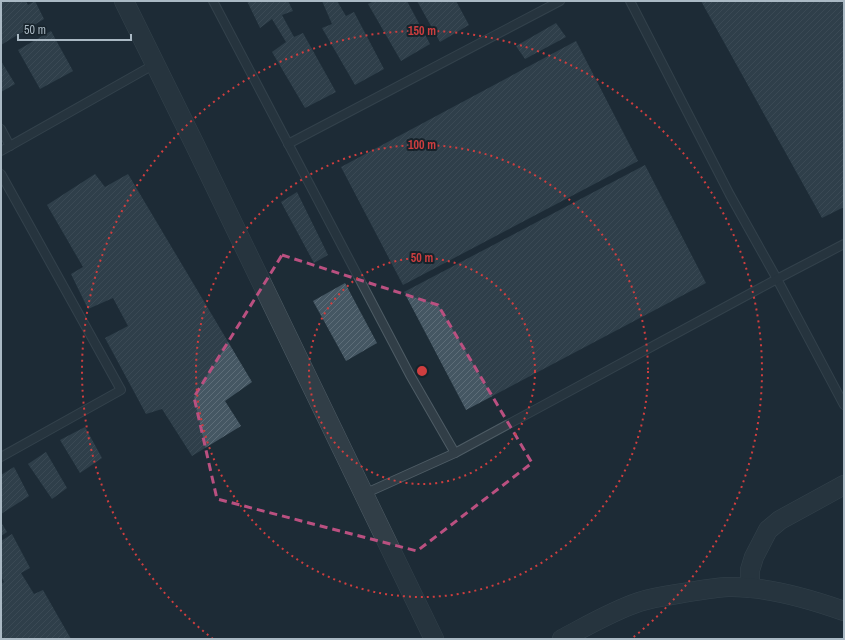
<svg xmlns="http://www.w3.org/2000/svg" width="845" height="640" viewBox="0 0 845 640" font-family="'Archivo Narrow',sans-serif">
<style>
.building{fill:url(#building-hatch)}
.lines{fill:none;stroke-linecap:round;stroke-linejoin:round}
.service-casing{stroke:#4e5c65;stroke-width:10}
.tertiary-casing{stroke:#4e5c65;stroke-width:20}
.service{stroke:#313e47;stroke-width:8}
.tertiary{stroke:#313e47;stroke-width:19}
.marked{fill:none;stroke:#ba5080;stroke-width:3;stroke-dasharray:8 5;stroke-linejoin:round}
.ring{fill:none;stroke:#cf3e3f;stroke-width:2;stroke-dasharray:2 4}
.centre{fill:#cf3e3f;stroke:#17232b;stroke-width:2}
.ring-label{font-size:12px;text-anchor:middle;font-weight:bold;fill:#cf3e3f;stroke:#17232b;stroke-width:4;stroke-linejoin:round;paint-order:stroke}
</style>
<defs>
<pattern id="building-hatch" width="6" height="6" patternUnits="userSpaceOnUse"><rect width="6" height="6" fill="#455763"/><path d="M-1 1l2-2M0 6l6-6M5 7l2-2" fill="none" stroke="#5d6d78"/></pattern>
</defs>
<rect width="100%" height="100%" fill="#1d2c36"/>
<!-- building -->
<g class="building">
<polygon points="1,1 26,1 28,5 35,1 44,19 1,45"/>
<polygon points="247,1 288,1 293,11 282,15 294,37 303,33 336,92 305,108 272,52 286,42 272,19 260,28"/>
<polygon points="322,1 337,1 346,16 354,12 384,69 355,85 322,28 332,24"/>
<polygon points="374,1 407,1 430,44 401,61 368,4"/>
<polygon points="417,1 456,1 469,25 440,42"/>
<polygon points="701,1 844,1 844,207 822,218"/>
<polygon points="556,23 566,37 525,59 516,46"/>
<polygon points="51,31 73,71 40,89 18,50"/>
<polygon points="576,41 638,161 403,285 341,167"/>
<polygon points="1,61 15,84 1,92"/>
<polygon points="645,165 706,283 466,410 404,292"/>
<polygon points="95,174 105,187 128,174 252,382 225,401 241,426 192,456 162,409 146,414 105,338 128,326 113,298 88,309 71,274 83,267 47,205"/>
<polygon points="297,192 328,255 314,263 281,202"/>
<polygon points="345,283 377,343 346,361 313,301"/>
<polygon points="85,427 102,458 80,473 60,440"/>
<polygon points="46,452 67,488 52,499 28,464"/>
<polygon points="14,467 29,496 1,514 1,475"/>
<polygon points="1,522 7,532 1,536"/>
<polygon points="12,534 30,568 21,573 34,594 43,590 71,639 1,639 1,584 4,582 1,576 1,541"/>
</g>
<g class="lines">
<!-- service casing -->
<g class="service-casing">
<g id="service">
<polyline points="213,1 410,375 455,453"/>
<polyline points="630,1 730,195 777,279 844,405"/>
<polyline points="1,129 10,146"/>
<polyline points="288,144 560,1"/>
<polyline points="1,151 155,64"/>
<polyline points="1,174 121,390 1,457"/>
<polyline points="364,494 455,453 777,279 844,244"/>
</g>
</g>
<!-- tertiary casing -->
<g class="tertiary-casing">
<g id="tertiary">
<polyline points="124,1 194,143 434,639"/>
<polyline points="750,588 750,570 754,557 768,530 780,520 844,485"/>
<path d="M562 639C587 626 612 611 639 602 651 598 664 596 677 594 694 591 711 588 728 587 765 586 810 599 844 611"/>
</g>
</g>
<!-- service -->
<use href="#service" class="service"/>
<!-- tertiary -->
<use href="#tertiary" class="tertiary"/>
</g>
<!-- marked area -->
<path d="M0 0H845V640H0ZM282 255 438 305 532 463 417 551 217 499 194 397Z" fill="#1d2c36" fill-opacity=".55" fill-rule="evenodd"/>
<path class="marked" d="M282 255 438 305 532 463 417 551 217 499 194 397Z"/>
<!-- distance rings -->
<g class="ring">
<circle cx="422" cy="371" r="113"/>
<circle cx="422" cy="371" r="226"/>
<path d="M213 639A340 340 0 1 1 631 639"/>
</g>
<circle cx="422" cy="371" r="6" class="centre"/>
<g class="ring-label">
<text x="422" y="35">150 m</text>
<text x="422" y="149">100 m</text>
<text x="422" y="262">50 m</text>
</g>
<!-- border -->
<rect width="845" height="640" fill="none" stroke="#aab9c4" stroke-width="4"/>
<!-- scale -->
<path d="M18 34v6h113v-6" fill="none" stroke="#aab9c4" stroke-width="2"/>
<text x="24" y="34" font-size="12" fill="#aab9c4" stroke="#17232b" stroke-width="3" paint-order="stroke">50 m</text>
</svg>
